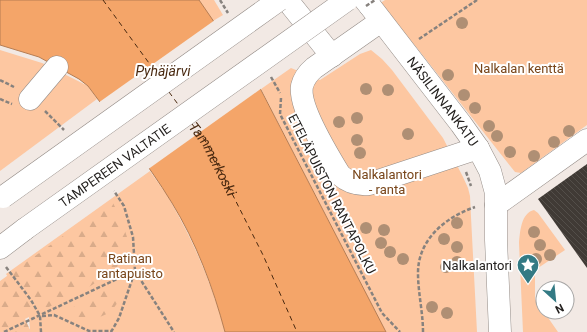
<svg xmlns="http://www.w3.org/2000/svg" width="587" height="332" viewBox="0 0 587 332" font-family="Roboto,sans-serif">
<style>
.green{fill:#fdc7a1}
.forest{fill:url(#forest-firs)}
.water{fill:#f4a569;stroke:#b67d53}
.pier{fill:#f2e9e4}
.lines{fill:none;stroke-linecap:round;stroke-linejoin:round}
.ferry{stroke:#492910;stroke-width:1;stroke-dasharray:5 4;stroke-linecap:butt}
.building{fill:url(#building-back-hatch)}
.minor-casing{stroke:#948c87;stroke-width:23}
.major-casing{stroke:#948c87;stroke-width:23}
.path{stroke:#87827e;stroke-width:2.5;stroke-dasharray:4 2;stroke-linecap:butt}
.minor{stroke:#fff;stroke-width:22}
.major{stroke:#fff;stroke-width:22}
.major-bridge-casing{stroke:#948c87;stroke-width:23;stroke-linecap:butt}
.path-bridge{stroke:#87827e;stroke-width:2.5;stroke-dasharray:4 2;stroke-linecap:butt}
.major-bridge{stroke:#fff;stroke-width:22}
.tree{fill:#af8f74}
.labels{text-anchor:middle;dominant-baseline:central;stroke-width:4;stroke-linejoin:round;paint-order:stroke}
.park-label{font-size:13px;fill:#784519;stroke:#fff}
.street-label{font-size:13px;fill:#24211f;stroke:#fff}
.poi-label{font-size:13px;fill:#24211f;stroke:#fff;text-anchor:end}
.water-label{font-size:14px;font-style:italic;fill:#492910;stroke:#fff}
</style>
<defs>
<pattern id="forest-firs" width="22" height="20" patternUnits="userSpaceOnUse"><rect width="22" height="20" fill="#fdc7a1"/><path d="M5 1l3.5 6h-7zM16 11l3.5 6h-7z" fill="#d9ab8a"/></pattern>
<pattern id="building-back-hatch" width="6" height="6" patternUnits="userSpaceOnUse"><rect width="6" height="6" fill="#403a35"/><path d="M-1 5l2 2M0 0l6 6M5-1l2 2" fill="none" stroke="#534e49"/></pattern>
</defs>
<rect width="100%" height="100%" fill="#f2e9e4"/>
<!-- green -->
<g class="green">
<polygon points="199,0 214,0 223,15 213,21"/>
<polygon points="385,0 587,0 587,125 521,173 515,172 417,48 379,4"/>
<polygon points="0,50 42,63 88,86 97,99 0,171"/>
<polygon points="371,50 382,59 392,70 443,138 463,177 468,188 470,196 471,217 477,332 386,332 261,89 291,68 320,80 360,54"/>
<path d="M150 171C157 182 166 192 172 204 195 244 213 287 225 332H25L30 329 28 306 6 274Z"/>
<path d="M534 210 538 213 565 250 535 270V299L558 332H523L519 243C520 232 521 213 534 210Z"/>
</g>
<!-- forest -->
<g class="forest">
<polygon points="112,201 121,219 127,237 123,258 115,270 89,287 25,319 31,332 0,332 0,281"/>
<polygon points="112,288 120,299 111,312 91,321 80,320 73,315 74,306 99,292"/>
</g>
<!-- water -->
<path class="water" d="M0 0H199L261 90 386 332H225C213 287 196 242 172 203 147 162 116 124 88 86L79 79 39 57 0 45Z"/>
<!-- pier -->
<polygon class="pier" points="215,20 262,88 147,170 98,103"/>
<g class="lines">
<!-- ferry -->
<g class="ferry">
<polyline points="103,0 157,74"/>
<polyline points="169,92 180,107"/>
<path id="s1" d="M192 124 206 142 263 255 297 332"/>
</g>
</g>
<!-- building -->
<polygon class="building" points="587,164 587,268 538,199"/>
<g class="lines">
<!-- minor casing -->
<g class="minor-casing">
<g id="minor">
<polyline points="287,0 332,56"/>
<path id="s2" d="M370 6 461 124 478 148 490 171 496 193V240L500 332"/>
<path d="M381 21 314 68C308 73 304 78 302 86 298 106 329 157 340 175 349 183 358 185 369 184L478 148"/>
<polyline points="30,99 57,67"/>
<polyline points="496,205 587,140"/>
</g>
</g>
<!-- major casing -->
<g class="major-casing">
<g id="major">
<polyline points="365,0 370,6"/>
<polyline points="0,248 25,229"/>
</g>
</g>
<!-- path -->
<g class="path">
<polyline points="220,0 228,13"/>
<polyline points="419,39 477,0"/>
<polyline points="271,77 280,93"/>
<polyline points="0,80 14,87"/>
<polyline points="281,98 280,114 382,313 400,332"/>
<polyline points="0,99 12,104"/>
<polyline points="45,111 64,130"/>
<polyline points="466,172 471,186"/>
<polyline points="6,267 31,300 40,316 41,332"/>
<polyline points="135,271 174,332"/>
<polyline points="42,316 54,315 89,331 112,331"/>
<polyline points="4,332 134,271"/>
<polyline points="111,332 119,318 135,271 133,237 124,206 114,191"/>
<path d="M423 332C423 312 418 293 418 273 418 239 446 217 475 207"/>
</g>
<!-- minor -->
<use href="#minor" class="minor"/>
<!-- major -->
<use href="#major" class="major"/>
<!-- major-bridge casing -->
<g class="major-bridge-casing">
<g id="major-bridge">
<polyline points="3,197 279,0"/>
<path id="s3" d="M25 229 347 0"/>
</g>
</g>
<!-- path-bridge -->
<polyline class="path-bridge" points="366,6 375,0"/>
<!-- major-bridge -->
<use href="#major-bridge" class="major-bridge"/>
</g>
<!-- trees -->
<g class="tree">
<circle cx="462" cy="23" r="6"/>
<circle cx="448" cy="75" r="6"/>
<circle cx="366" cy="89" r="6"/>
<circle cx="388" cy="90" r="6"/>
<circle cx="464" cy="95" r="6"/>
<circle cx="475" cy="108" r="6"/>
<circle cx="357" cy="118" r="6"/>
<circle cx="339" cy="122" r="6"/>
<circle cx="489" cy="126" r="6"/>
<circle cx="569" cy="131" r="6"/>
<circle cx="408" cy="134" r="6"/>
<circle cx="497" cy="136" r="6"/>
<circle cx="357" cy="140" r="6"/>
<circle cx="554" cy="142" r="6"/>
<circle cx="510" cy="152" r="6"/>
<circle cx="360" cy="153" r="6"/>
<circle cx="534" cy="156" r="6"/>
<circle cx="457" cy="223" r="6"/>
<circle cx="366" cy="228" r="6"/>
<circle cx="384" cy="230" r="6"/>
<circle cx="534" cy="232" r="6"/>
<circle cx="444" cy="239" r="6"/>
<circle cx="381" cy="243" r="6"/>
<circle cx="540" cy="245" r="6"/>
<circle cx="457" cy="247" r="6"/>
<circle cx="390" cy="252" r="6"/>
<circle cx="550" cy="255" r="6"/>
<circle cx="403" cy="259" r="6"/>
<circle cx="536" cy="259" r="6"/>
<circle cx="457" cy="262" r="6"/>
<circle cx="446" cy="267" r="6"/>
<circle cx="432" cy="307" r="6"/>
<circle cx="447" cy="313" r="6"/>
</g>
<!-- icons -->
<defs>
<g id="sight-pin" transform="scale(1.15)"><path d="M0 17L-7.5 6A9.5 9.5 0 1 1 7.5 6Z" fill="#337a84" stroke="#fff"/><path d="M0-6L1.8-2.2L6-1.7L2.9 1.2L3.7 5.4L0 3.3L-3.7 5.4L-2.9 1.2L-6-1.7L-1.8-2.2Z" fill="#fff"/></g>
</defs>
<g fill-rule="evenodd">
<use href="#sight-pin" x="528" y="265"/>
</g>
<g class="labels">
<!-- park labels -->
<g class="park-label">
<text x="519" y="68">Nalkalan kenttä</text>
<text x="387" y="174">Nalkalantori<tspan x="387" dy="15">- ranta</tspan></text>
<text x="130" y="258">Ratinan<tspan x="130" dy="15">rantapuisto</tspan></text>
</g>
<!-- street labels -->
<g class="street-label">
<text stroke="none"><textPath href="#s2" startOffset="120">NÄSILINNANKATU</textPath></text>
<text stroke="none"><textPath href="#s3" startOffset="110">TAMPEREEN VALTATIE</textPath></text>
<text transform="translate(332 194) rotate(63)">ETELÄPUISTON RANTAPOLKU</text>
</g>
<!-- poi labels -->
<g class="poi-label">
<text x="512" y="265">Nalkalantori</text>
</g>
<!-- water labels -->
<g class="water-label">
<text x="163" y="71">Pyhäjärvi</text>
<text stroke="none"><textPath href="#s1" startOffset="41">Tammerkoski</textPath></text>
</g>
</g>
<!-- north arrow -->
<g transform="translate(555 300) rotate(153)"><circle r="19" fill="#ffffff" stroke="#a7a6a5"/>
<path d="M0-3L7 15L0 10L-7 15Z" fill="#337a84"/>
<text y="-6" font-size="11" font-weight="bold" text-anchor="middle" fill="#24211f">N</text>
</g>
</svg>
